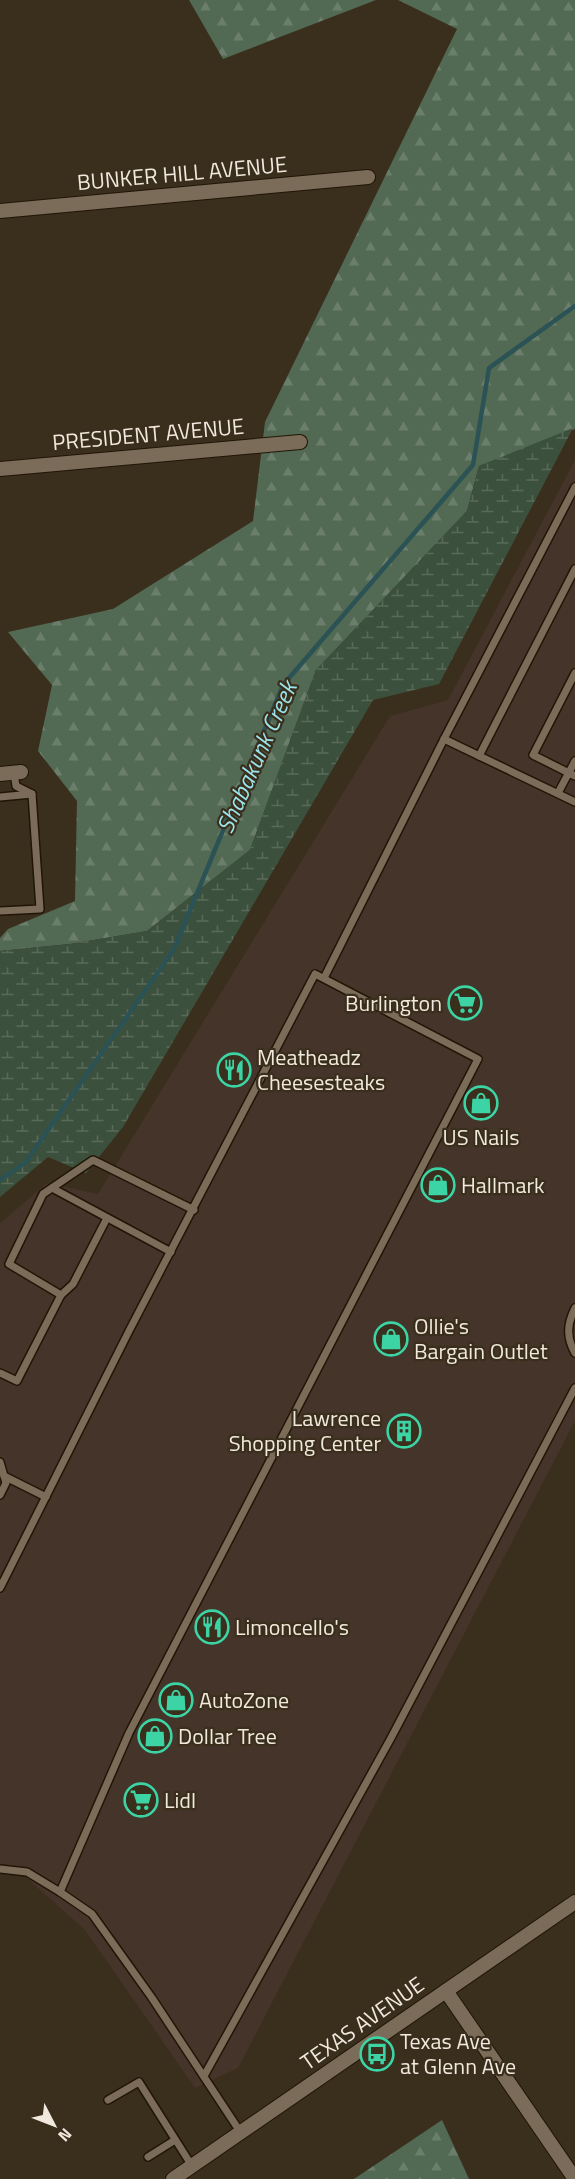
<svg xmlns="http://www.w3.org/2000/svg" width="575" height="2179" viewBox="0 0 575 2179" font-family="'Titillium Web',sans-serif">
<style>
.commercial{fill:#453429}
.forest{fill:url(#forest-firs)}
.wetland{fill:url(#wetland-marsh)}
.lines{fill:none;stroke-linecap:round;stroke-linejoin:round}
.stream{stroke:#2b5255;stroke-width:4.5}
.service-casing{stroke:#211606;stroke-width:10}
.minor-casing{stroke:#211606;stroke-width:16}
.service{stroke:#7a6c59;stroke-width:7}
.minor{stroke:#7a6c59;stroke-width:14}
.labels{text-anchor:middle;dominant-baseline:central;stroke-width:4.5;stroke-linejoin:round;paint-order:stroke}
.street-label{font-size:22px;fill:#f1e9de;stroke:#3a2e1d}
.poi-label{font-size:22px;fill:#f1e9de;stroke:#3a2e1d;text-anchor:start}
.water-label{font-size:24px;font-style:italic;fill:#9ae5eb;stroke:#3a2e1d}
</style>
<defs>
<pattern id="forest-firs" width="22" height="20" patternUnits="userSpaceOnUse" patternTransform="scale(1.5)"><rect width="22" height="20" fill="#526953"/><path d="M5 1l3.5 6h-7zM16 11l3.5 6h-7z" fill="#6b7e6b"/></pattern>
<pattern id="wetland-marsh" width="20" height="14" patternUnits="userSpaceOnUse" patternTransform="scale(1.5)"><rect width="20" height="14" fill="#3c513d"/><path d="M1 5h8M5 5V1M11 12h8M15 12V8" fill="none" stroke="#596a59"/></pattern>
</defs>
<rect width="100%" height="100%" fill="#3a2e1d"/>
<!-- commercial -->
<polygon class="commercial" points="575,460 575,1421 238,2068 195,2088 85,1930 20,1872 0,1871 0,1223 47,1183 98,1194 390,716 448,700"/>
<!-- forest -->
<g class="forest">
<polygon points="189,0 376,0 223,59"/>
<polygon points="398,0 575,0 575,429 479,466 467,511 316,670 250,850 147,931 70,944 0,951 0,938 8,929 75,901 77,801 38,751 52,685 8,632 113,609 253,521 265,422 457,29"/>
<polygon points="442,2120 469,2179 354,2179"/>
</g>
<!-- wetland -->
<polygon class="wetland" points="573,428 439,684 373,700 123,1127 86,1173 48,1157 0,1197 0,951 70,944 147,931 250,850 316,670 467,511 479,466"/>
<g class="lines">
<!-- stream -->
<polyline class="stream" points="0,1180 25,1163 174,949 283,685 473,465 489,368 575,306"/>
<!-- service casing -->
<g class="service-casing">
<g id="service">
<polyline points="575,673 533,755 575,776"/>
<polyline points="444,739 575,487"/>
<polyline points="479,756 575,569"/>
<polyline points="558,793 575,761"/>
<polyline points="0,797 32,794"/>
<polyline points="0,911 40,909 32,794 16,786 14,773"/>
<polyline points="324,978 444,739 575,802"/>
<polyline points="52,1188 171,1252"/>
<polyline points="61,1295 73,1284 107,1218"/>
<path d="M575 1308C567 1324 566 1337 575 1353"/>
<polyline points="0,1373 17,1381 61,1295 9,1264 43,1194 93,1160 194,1210"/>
<polyline points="0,1462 6,1483 0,1495"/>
<polyline points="4,1476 46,1497"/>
<polyline points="0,1588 129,1331 315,974 478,1059 129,1733 60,1892 27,1872 0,1869"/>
<polyline points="60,1892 92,1914 152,1998 241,2133"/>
<polyline points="204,2076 391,1738 575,1388"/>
<polyline points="108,2100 139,2082 192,2166"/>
<polyline points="148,2157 175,2140"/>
</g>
</g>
<!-- minor casing -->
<g class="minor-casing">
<g id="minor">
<polyline points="0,211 368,177"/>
<polyline points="0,469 300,442"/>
<polyline points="0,774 21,772"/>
<polyline points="446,1991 575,2179"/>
<polyline points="173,2179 575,1902"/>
</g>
</g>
<!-- service -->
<use href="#service" class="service"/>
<!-- minor -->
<use href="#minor" class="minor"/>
</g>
<!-- icons -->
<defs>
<g id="supermarket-ring" transform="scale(1.725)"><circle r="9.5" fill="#3a2e1d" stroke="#3cd4a4" stroke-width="1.5"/><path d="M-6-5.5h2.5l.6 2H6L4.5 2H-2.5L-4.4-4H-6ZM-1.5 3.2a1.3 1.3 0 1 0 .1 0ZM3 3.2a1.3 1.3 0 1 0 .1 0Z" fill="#3cd4a4"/></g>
<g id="restaurant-ring" transform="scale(1.725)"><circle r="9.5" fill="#3a2e1d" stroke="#3cd4a4" stroke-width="1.5"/><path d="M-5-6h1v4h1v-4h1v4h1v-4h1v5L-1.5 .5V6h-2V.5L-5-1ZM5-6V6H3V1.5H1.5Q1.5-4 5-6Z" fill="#3cd4a4"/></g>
<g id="shop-ring" transform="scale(1.725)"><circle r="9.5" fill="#3a2e1d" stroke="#3cd4a4" stroke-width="1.5"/><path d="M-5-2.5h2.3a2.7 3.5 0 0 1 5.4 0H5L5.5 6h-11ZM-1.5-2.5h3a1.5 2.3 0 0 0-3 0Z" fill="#3cd4a4"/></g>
<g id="building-ring" transform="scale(1.725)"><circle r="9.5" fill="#3a2e1d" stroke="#3cd4a4" stroke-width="1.5"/><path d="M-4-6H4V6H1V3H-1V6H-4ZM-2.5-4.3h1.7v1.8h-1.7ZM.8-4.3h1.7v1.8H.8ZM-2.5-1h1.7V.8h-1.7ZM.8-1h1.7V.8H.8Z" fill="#3cd4a4"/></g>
<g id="bus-ring" transform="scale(1.725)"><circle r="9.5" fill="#3a2e1d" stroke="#3cd4a4" stroke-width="1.5"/><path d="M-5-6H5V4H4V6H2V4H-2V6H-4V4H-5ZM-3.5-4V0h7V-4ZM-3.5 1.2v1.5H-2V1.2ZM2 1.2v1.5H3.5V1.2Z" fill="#3cd4a4"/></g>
</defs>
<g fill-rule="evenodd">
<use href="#supermarket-ring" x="465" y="1003"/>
<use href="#restaurant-ring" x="234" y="1070"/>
<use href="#shop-ring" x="481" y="1103"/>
<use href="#shop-ring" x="438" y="1185"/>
<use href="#shop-ring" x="391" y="1339"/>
<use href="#building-ring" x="404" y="1431"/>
<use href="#restaurant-ring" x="212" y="1627"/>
<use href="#shop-ring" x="176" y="1700"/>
<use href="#shop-ring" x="155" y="1736"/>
<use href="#supermarket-ring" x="141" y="1800"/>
<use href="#bus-ring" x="377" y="2054"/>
</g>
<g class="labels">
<!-- street labels -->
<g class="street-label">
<text transform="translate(182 173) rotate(-5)">BUNKER HILL AVENUE</text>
<text transform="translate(148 434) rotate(-5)">PRESIDENT AVENUE</text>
<text transform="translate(362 2023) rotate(-35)">TEXAS AVENUE</text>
</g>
<!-- poi labels -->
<g class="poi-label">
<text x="442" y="1003" text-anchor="end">Burlington</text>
<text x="257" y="1057">Meatheadz<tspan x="257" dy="25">Cheesesteaks</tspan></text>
<text x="481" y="1137" text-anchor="middle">US Nails</text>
<text x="461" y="1185">Hallmark</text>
<text x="414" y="1326">Ollie's<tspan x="414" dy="25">Bargain Outlet</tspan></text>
<text x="381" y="1418" text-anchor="end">Lawrence<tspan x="381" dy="25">Shopping Center</tspan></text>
<text x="235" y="1627">Limoncello's</text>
<text x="199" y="1700">AutoZone</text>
<text x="178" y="1736">Dollar Tree</text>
<text x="164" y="1800">Lidl</text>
<text x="400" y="2041">Texas Ave<tspan x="400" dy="25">at Glenn Ave</tspan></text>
</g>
<!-- water labels -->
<g class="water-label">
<text transform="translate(256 757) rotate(-66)">Shabakunk Creek</text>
</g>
</g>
<!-- north arrow -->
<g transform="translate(54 2125) rotate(132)" stroke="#3a2e1d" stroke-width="4.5" paint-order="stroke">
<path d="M0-4.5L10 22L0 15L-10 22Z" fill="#f1e9de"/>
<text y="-9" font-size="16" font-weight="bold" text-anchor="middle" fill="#f1e9de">N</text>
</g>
</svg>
